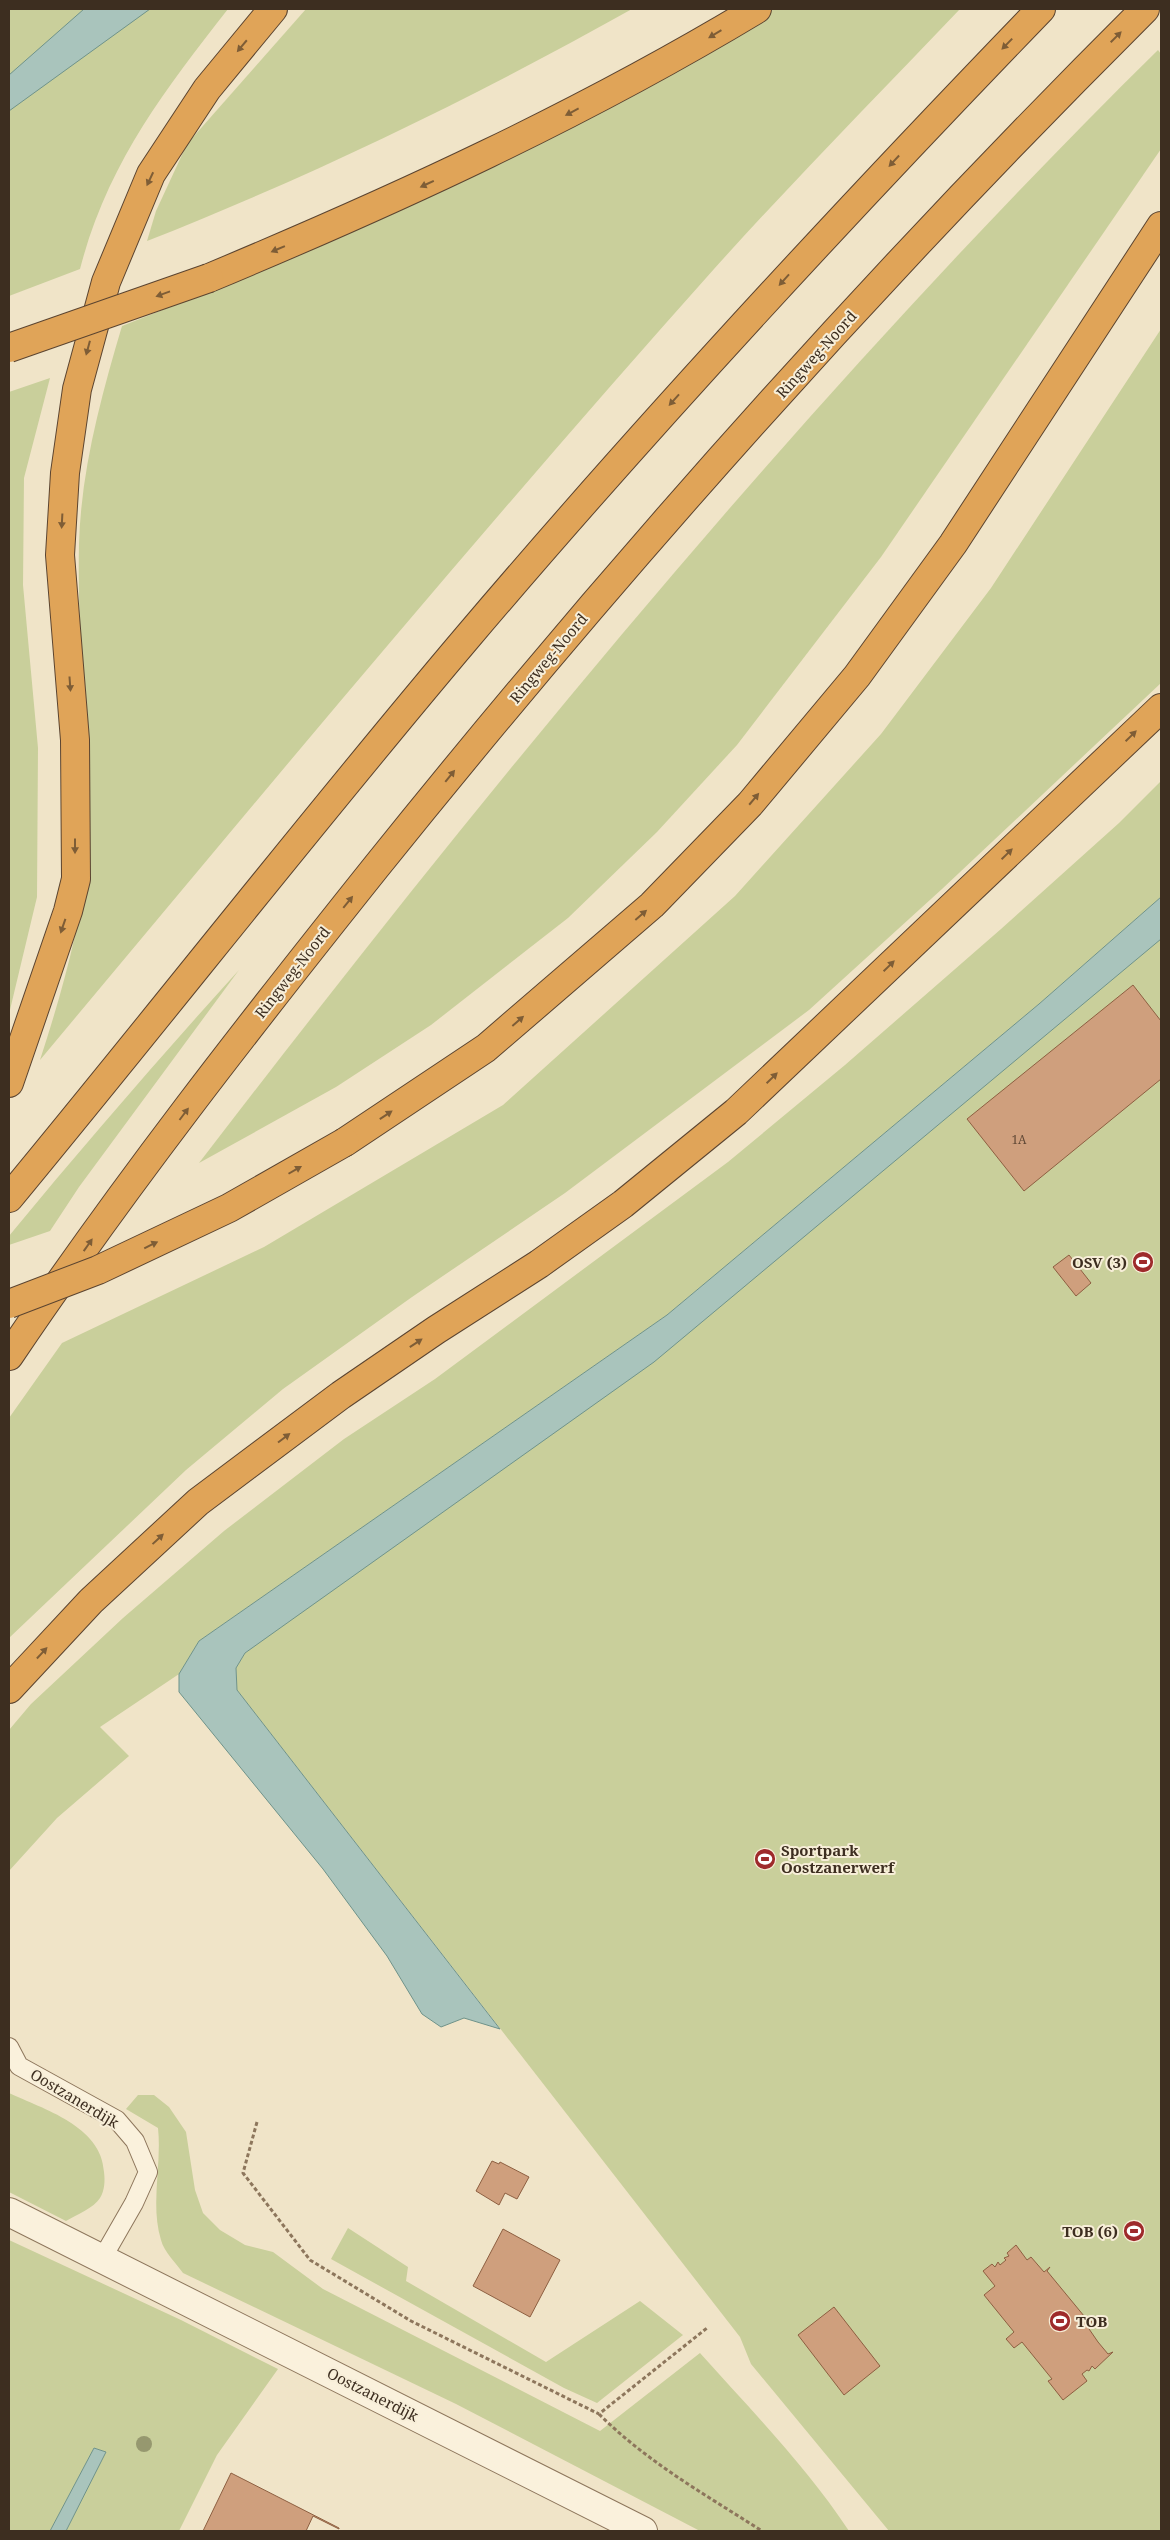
<svg xmlns="http://www.w3.org/2000/svg" width="1170" height="2540" viewBox="0 0 1170 2540" font-family="'Noto Serif',serif">
<style>
.green{fill:#c9cf9b}
.water{fill:#a9c4bc;stroke:#6f938a}
.building{fill:#cf9f7d;stroke:#8d5f41}
.lines{fill:none;stroke-linecap:round;stroke-linejoin:round}
.service-casing{stroke:#8d765c;stroke-width:20}
.minor-casing{stroke:#8d765c;stroke-width:30}
.motorway-casing{stroke:#5b4430;stroke-width:30}
.path{stroke:#8d765c;stroke-width:3;stroke-dasharray:4 2.5;stroke-linecap:butt}
.service{stroke:#faf1dc;stroke-width:18}
.minor{stroke:#faf1dc;stroke-width:28}
.motorway{stroke:#e0a458;stroke-width:28}
.motorway-bridge-casing{stroke:#5b4430;stroke-width:30;stroke-linecap:butt}
.motorway-bridge{stroke:#e0a458;stroke-width:28}
.tree{fill:#96986f}
.oneway{fill:#7e5d36}
.labels{text-anchor:middle;dominant-baseline:central;stroke-width:4;stroke-linejoin:round;paint-order:stroke}
.number-label{font-size:12px;fill:#624a37}
.street-label{font-size:15px;fill:#3d2e20;stroke:#f7eed8}
.poi-label{font-size:15px;font-weight:bold;fill:#3d2e20;stroke:#f7eed8;text-anchor:end}
</style>
<rect width="100%" height="100%" fill="#f0e4c8"/>
<!-- green -->
<g class="green">
<path d="M9 9H228C163 92 107 165 80 269L9 296Z"/>
<path d="M306 9H632C475 97 314 175 147 241L156 211 187 144Z"/>
<path d="M774 9H960C878 95 794 180 714 269 483 528 262 794 40 1060 62 992 81 926 88 854 93 800 86 746 83 692 80 643 78 593 79 544 81 470 101 397 122 326L223 286 635 87Z"/>
<path d="M1158 50 1161 54V149L881 557 737 745 657 832 568 918 431 1025 336 1087 199 1163C497 775 809 394 1158 50Z"/>
<polygon points="1161,329 1161,683 942,889 809,1010 565,1193 412,1297 283,1389 186,1470 9,1638 9,1418 62,1343 264,1247 503,1105 735,896 881,734 991,588"/>
<polygon points="50,378 24,478 23,585 38,748 37,897 9,1014 9,392"/>
<polygon points="1161,781 1161,897 1039,1004 667,1315 199,1641 179,1674 100,1727 129,1756 57,1818 9,1871 9,1730 31,1704 123,1618 224,1531 344,1439 435,1379 728,1162 845,1065 1001,929 1119,823"/>
<polygon points="1161,938 1161,2531 889,2531 751,2364 740,2337 237,1690 236,1668 245,1653"/>
<path d="M239 970 79 1187 50 1231 9 1245V1236C84 1145 160 1057 239 970Z"/>
<path d="M9 2093C43 2109 102 2126 104 2172 105 2180 105 2190 100 2198 94 2208 76 2215 66 2221L9 2192Z"/>
<path d="M138 2095H154L169 2107 186 2132 195 2190 203 2213 220 2230 245 2245 273 2252 323 2289 600 2431 700 2353C751 2410 807 2467 849 2531H700L456 2404 183 2273C176 2263 164 2252 161 2240 150 2204 162 2165 158 2128L126 2109Z"/>
<polygon points="348,2228 408,2267 406,2281 546,2362 640,2301 683,2335 597,2403 564,2388 331,2259"/>
<polygon points="9,2240 181,2320 278,2369 217,2455 179,2531 66,2531 106,2452 94,2448 50,2531 9,2531"/>
</g>
<!-- water -->
<g class="water">
<polygon points="84,9 150,9 9,111 9,75"/>
<polygon points="1161,897 1161,939 654,1362 245,1653 236,1668 237,1690 500,2029 464,2018 441,2027 422,2014 387,1956 323,1869 179,1692 179,1674 199,1641 667,1315 1039,1004"/>
<polygon points="94,2448 106,2452 66,2531 50,2531"/>
</g>
<!-- building -->
<g class="building">
<polygon points="1133,985 1161,1021 1161,1079 1024,1191 967,1119"/>
<polygon points="1069,1255 1091,1283 1076,1296 1053,1267"/>
<polygon points="492,2161 499,2164 500,2162 529,2177 517,2199 505,2193 499,2205 476,2191"/>
<polygon points="503,2229 560,2260 530,2317 473,2286"/>
<polygon points="1016,2245 1027,2260 1031,2257 1044,2272 1050,2267 1047,2271 1089,2322 1094,2321 1087,2326 1098,2342 1108,2354 1113,2352 1095,2369 1092,2366 1089,2371 1087,2370 1082,2374 1087,2381 1063,2400 1048,2381 1052,2379 1022,2342 1014,2348 1006,2339 1014,2332 984,2295 995,2286 983,2271 992,2264 995,2267 998,2262 1000,2265 1006,2260 1004,2258 1009,2256 1007,2253"/>
<polygon points="834,2307 880,2366 844,2395 798,2335"/>
<polygon points="231,2473 339,2528 339,2529 313,2516 306,2531 203,2531"/>
</g>
<g class="lines">
<!-- service casing -->
<g class="service-casing">
<polyline id="service" points="9,2047 19,2066 117,2120 135,2141 148,2172 134,2203 103,2257"/>
</g>
<!-- minor casing -->
<g class="minor-casing">
<polyline id="minor" points="9,2212 643,2531"/>
</g>
<!-- motorway casing -->
<g class="motorway-casing">
<g id="motorway">
<path d="M209 278C398 199 581 115 757 9"/>
<polyline points="9,1083 68,911 76,879 75,740 60,555 65,473 77,389 106,282 151,174 207,89 273,9"/>
<polyline points="345,1142 486,1048 652,905 750,804 857,676 953,544 1161,226"/>
<path d="M9 1198C162 1013 310 823 465 640 649 423 843 214 1041 9"/>
<path d="M9 1356C123 1187 249 1026 376 867 617 567 873 280 1145 9"/>
<polyline points="9,1689 91,1601 198,1502 341,1395 436,1330 539,1264 623,1204 736,1112 1161,708"/>
</g>
</g>
<!-- path -->
<g class="path">
<polyline points="257,2122 243,2173 310,2260 411,2321 599,2414 707,2328"/>
<path d="M599 2414C647 2462 706 2495 762 2531"/>
</g>
<!-- service -->
<use href="#service" class="service"/>
<!-- minor -->
<use href="#minor" class="minor"/>
<!-- motorway -->
<use href="#motorway" class="motorway"/>
<!-- motorway-bridge casing -->
<g class="motorway-bridge-casing">
<g id="motorway-bridge">
<polyline points="9,348 209,278"/>
<polyline points="9,1304 98,1270 229,1208 345,1142"/>
</g>
</g>
<!-- motorway-bridge -->
<use href="#motorway-bridge" class="motorway-bridge"/>
</g>
<!-- trees -->
<circle class="tree" cx="144" cy="2444" r="8"/>
<!-- one-way arrows -->
<defs><path id="oneway-solid" d="M-6-.8H1V-3.2L6.5 0L1 3.2V.8H-6Z" transform="scale(1.25)"/></defs>
<g class="oneway">
<use href="#oneway-solid" transform="translate(715 34) rotate(149)"/>
<use href="#oneway-solid" transform="translate(1116 37) rotate(-45)"/>
<use href="#oneway-solid" transform="translate(1007 44) rotate(134)"/>
<use href="#oneway-solid" transform="translate(242 46) rotate(130)"/>
<use href="#oneway-solid" transform="translate(572 112) rotate(152)"/>
<use href="#oneway-solid" transform="translate(894 161) rotate(133)"/>
<use href="#oneway-solid" transform="translate(150 179) rotate(115)"/>
<use href="#oneway-solid" transform="translate(427 184) rotate(155)"/>
<use href="#oneway-solid" transform="translate(278 249) rotate(157)"/>
<use href="#oneway-solid" transform="translate(784 280) rotate(132)"/>
<use href="#oneway-solid" transform="translate(163 294) rotate(160)"/>
<use href="#oneway-solid" transform="translate(88 348) rotate(105)"/>
<use href="#oneway-solid" transform="translate(674 400) rotate(132)"/>
<use href="#oneway-solid" transform="translate(62 521) rotate(93)"/>
<use href="#oneway-solid" transform="translate(70 684) rotate(86)"/>
<use href="#oneway-solid" transform="translate(1131 736) rotate(-44)"/>
<use href="#oneway-solid" transform="translate(450 776) rotate(-51)"/>
<use href="#oneway-solid" transform="translate(754 799) rotate(-50)"/>
<use href="#oneway-solid" transform="translate(75 846) rotate(90)"/>
<use href="#oneway-solid" transform="translate(1007 854) rotate(-44)"/>
<use href="#oneway-solid" transform="translate(348 902) rotate(-51)"/>
<use href="#oneway-solid" transform="translate(641 915) rotate(-41)"/>
<use href="#oneway-solid" transform="translate(63 926) rotate(109)"/>
<use href="#oneway-solid" transform="translate(889 966) rotate(-44)"/>
<use href="#oneway-solid" transform="translate(518 1021) rotate(-41)"/>
<use href="#oneway-solid" transform="translate(772 1078) rotate(-44)"/>
<use href="#oneway-solid" transform="translate(184 1114) rotate(-53)"/>
<use href="#oneway-solid" transform="translate(386 1115) rotate(-34)"/>
<use href="#oneway-solid" transform="translate(295 1170) rotate(-30)"/>
<use href="#oneway-solid" transform="translate(88 1245) rotate(-55)"/>
<use href="#oneway-solid" transform="translate(151 1245) rotate(-26)"/>
<use href="#oneway-solid" transform="translate(416 1343) rotate(-34)"/>
<use href="#oneway-solid" transform="translate(284 1438) rotate(-37)"/>
<use href="#oneway-solid" transform="translate(158 1539) rotate(-43)"/>
<use href="#oneway-solid" transform="translate(42 1653) rotate(-47)"/>
</g>
<!-- icons -->
<defs>
<g id="stadium-disc" transform="scale(1.125)"><circle r="9.5" fill="#9e2a2b" stroke="#f7eed8"/><path d="M0-5a6.5 5 0 1 0 0 10a6.5 5 0 1 0 0-10ZM-3.5-1.8h7v3.6h-7Z" fill="#fff"/></g>
</defs>
<g fill-rule="evenodd">
<use href="#stadium-disc" x="1143" y="1262"/>
<use href="#stadium-disc" x="765" y="1859"/>
<use href="#stadium-disc" x="1134" y="2231"/>
<use href="#stadium-disc" x="1060" y="2321"/>
</g>
<g class="labels">
<!-- number labels -->
<g class="number-label">
<text x="1019" y="1139">1A</text>
</g>
<!-- street labels -->
<g class="street-label">
<text transform="translate(816 354) rotate(-48)">Ringweg-Noord</text>
<text transform="translate(548 658) rotate(-50)">Ringweg-Noord</text>
<text transform="translate(292 972) rotate(-52)">Ringweg-Noord</text>
<text transform="translate(75 2098) rotate(31)">Oostzanerdijk</text>
<text transform="translate(373 2394) rotate(27)">Oostzanerdijk</text>
</g>
<!-- poi labels -->
<g class="poi-label">
<text x="1127" y="1262">OSV (3)</text>
<text x="781" y="1850" text-anchor="start">Sportpark<tspan x="781" dy="17">Oostzanerwerf</tspan></text>
<text x="1118" y="2231">TOB (6)</text>
<text x="1076" y="2321" text-anchor="start">TOB</text>
</g>
</g>
<!-- border -->
<rect width="1170" height="2540" fill="none" stroke="#3d2e20" stroke-width="20"/>
</svg>
